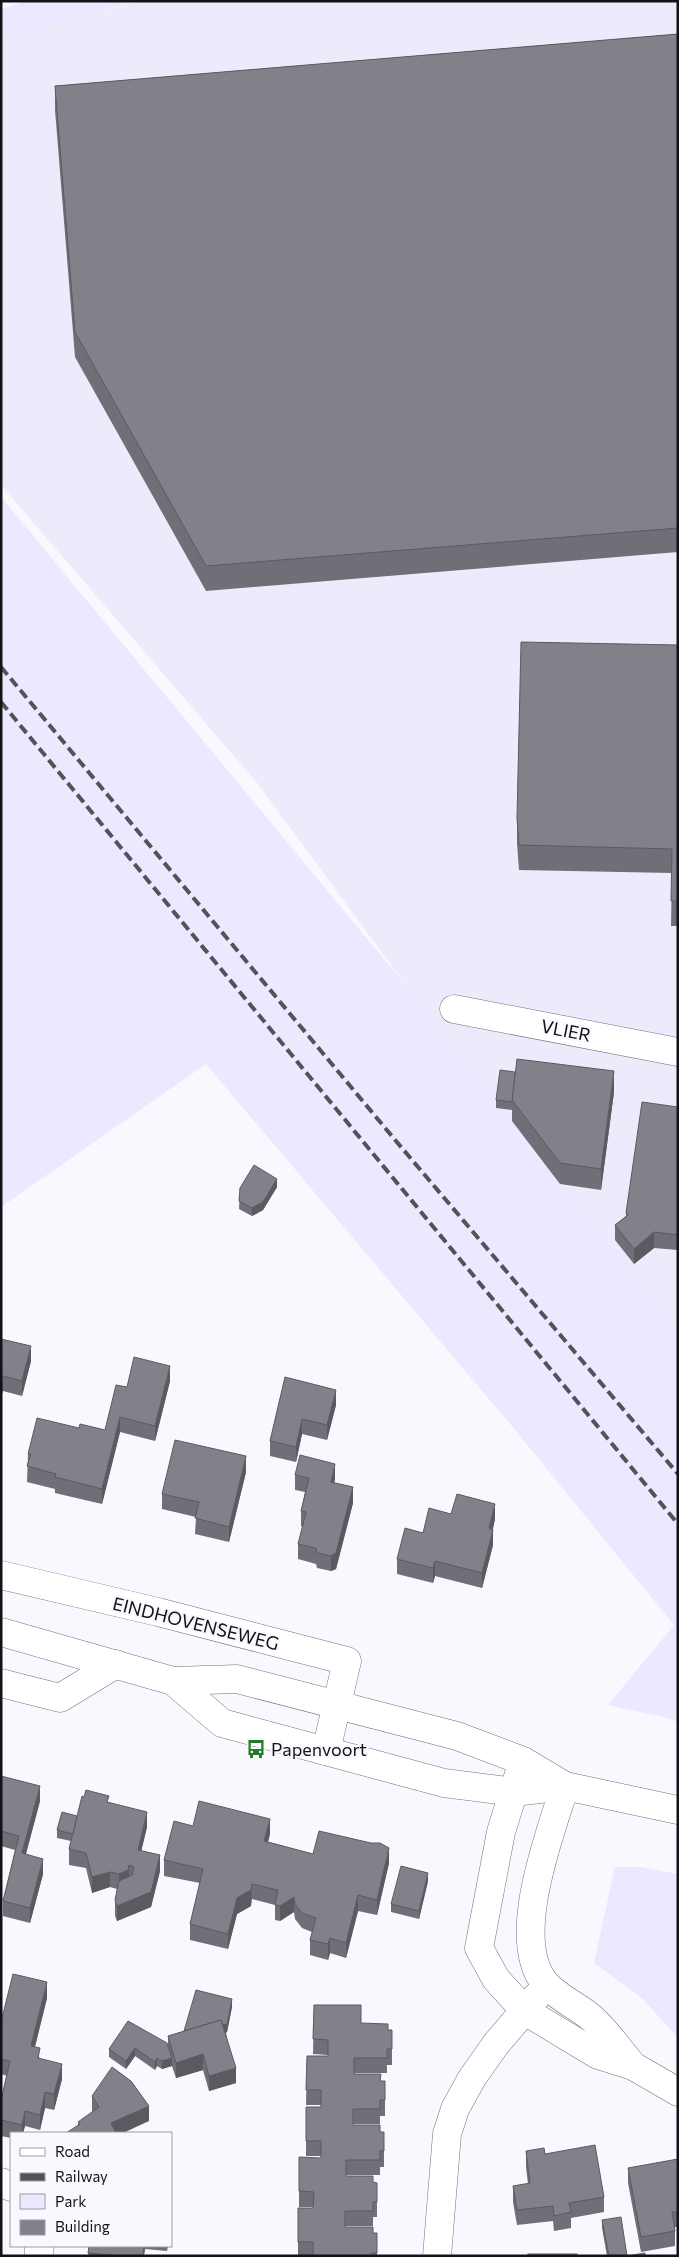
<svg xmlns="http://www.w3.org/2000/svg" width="679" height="2257" viewBox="0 0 679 2257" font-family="Commissioner,sans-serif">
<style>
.built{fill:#edeafc}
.green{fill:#ebe8ff}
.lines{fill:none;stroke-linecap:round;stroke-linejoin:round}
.minor-casing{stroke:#73727b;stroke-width:29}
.secondary-casing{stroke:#73727b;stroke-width:29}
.minor{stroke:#fff;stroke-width:28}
.secondary{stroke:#fff;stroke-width:28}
.rail{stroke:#535256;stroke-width:4;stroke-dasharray:10 5;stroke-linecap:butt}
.wall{fill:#706e76}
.shaded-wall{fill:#5b5a60}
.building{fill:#828089;stroke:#5b5a60}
.labels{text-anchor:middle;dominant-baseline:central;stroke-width:4.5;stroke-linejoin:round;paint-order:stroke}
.street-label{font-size:18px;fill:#131216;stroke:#f9f8fe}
.poi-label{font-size:18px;fill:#131216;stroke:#f9f8fe;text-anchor:start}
</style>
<rect width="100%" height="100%" fill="#f9f8fe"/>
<!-- built -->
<polygon class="built" points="139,1 678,1 678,1344 408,988 258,784 1,485 1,36"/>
<!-- green -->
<g class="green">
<polygon points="27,1 135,1 1,38 1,9"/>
<polygon points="1,497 408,988 678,1328 678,1722 663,1717 608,1705 674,1625 516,1431 206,1064 1,1207"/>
<polygon points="615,1867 641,1867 678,1874 678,2038 642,1998 594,1963"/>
</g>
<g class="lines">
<!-- minor casing -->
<g class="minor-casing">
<g id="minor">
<polyline points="454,1009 678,1052"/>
<polyline points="1,1575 158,1612 347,1661 326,1751"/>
<polyline points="1,1683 60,1698 116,1664"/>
<polyline points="523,1761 501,1832 479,1948 496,1979 525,2011 598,2055 633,2066 678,2092"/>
<path d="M565 1786C550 1834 509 1939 545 1983 556 1996 575 2005 588 2015 605 2028 619 2050 633 2066"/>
<polyline points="1,2182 11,2187"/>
<polyline points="39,2256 39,2246"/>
<polyline points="437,2256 447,2134 455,2109 472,2078 496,2044 536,1997"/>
</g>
</g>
<!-- secondary casing -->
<g class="secondary-casing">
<g id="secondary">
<polyline points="1,1632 173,1681 237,1679 457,1736 523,1761 565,1786 678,1810"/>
<polyline points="173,1681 222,1723 444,1783 514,1792 565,1786"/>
</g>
</g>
<!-- minor -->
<use href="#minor" class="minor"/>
<!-- secondary -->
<use href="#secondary" class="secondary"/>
<!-- rail -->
<g class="rail">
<polyline points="1,667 396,1141 678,1474"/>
<polyline points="1,702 678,1524"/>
</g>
</g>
<!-- wall -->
<g class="wall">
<polygon points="678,34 678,552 206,591 75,357 55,110 55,86"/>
<polygon points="678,645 678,926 671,926 672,873 519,870 517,843 517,818"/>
<polygon points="614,1092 601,1190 560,1184 512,1121 512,1110 496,1108 496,1100"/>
<polygon points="678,1107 678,1250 654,1248 634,1264 615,1240 615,1225 626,1216 626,1213"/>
<polygon points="277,1187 263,1210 252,1216 239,1209 240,1188"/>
<polygon points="1,1339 31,1361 22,1396 3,1391"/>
<polygon points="285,1377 336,1405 327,1440 302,1434 296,1462 270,1456 270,1441"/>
<polygon points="170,1381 155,1441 120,1432 102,1504 55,1493 55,1489 27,1482 28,1454 79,1428 105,1430 127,1387"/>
<polygon points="246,1472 229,1542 195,1534 196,1517 162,1509 162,1494"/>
<polygon points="295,1475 335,1479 334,1483 353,1503 336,1569 331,1571 317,1568 316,1564 298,1559 298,1544 303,1527 301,1526 301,1511 305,1492 295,1490"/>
<polygon points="451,1514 495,1519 493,1529 493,1545 482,1588 435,1576 433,1583 397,1574 397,1559 423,1533"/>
<polygon points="1,1776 40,1801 26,1854 43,1874 30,1923 3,1916 3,1901 15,1850 1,1846"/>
<polygon points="109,1802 147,1827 141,1851 160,1871 151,1907 117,1921 115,1916 115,1900 117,1889 110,1887 92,1893 86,1868 69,1865 69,1849 71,1841 57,1838 57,1830 77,1816"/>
<polygon points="193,1826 270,1834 268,1842 313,1854 389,1863 377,1915 358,1911 346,1958 330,1953 328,1960 310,1955 310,1940 312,1932 302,1928 295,1919 294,1912 280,1921 275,1920 275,1905 252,1899 251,1906 237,1914 228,1949 190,1940 190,1924 200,1883 164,1876 164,1860"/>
<polygon points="428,1881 419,1919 391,1912 391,1904"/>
<polygon points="47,1998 35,2047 40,2059 62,2079 54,2110 45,2108 40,2130 25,2126 23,2133 11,2133 11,2138 1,2136 1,2100 7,2076 1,2074 1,2022"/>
<polygon points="314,2005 361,2023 388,2030 392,2030 392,2065 387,2065 387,2073 354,2073 354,2074 381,2081 385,2081 385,2116 380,2116 380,2124 353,2124 353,2125 380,2132 384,2132 384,2167 380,2167 380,2175 346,2175 346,2176 377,2183 377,2217 373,2217 373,2226 345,2226 345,2227 373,2233 377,2233 377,2256 298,2256 298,2208 313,2208 313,2207 299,2207 299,2157 321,2158 321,2156 306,2156 306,2107 321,2107 321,2105 306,2105 307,2056 328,2056 328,2055 313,2054"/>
<polygon points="232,2007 227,2032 226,2033 236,2083 209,2091 203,2070 176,2078 172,2066 162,2069 157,2066 155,2070 135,2056 126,2069 109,2057 109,2049 168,2045 168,2036 184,2031"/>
<polygon points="92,2096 149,2121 78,2125 78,2122 92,2112"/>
<polygon points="526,2151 545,2154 604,2197 604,2212 571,2218 571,2228 554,2231 553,2221 517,2225 513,2202 513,2186 528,2184 526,2167"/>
<polygon points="678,2159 678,2227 675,2227 675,2246 641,2252 628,2183 628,2168"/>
<polygon points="602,2220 627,2256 645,2256 607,2256 602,2228"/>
<polygon points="89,2246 168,2246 167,2251 145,2249 144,2256 88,2256"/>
</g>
<!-- shaded-wall -->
<g class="shaded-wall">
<polygon points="614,1071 614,1092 601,1190 601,1169"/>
<polygon points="277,1179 277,1187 263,1210 252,1216 252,1208"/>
<polygon points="654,1232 654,1248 634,1264 634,1249"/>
<polygon points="31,1346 31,1361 22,1396 22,1381"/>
<polygon points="170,1366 170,1381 155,1441 155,1426"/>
<polygon points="3,1376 3,1391 1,1397 1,1382"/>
<polygon points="336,1390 336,1405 327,1440 327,1425"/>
<polygon points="120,1417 120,1432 102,1504 102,1489"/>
<polygon points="302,1419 302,1434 296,1462 296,1447"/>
<polygon points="246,1456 246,1472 229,1542 229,1527"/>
<polygon points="335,1464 335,1479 331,1497 331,1482"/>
<polygon points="353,1487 353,1503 336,1569 331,1571 331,1556"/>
<polygon points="495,1504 495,1519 489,1544 489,1528"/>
<polygon points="493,1530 493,1545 482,1588 482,1573"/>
<polygon points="435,1561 435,1576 433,1583 433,1568"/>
<polygon points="40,1786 40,1801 22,1868 22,1853"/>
<polygon points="147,1812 147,1827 138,1865 138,1850"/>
<polygon points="270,1819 270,1834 264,1856 264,1841"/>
<polygon points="389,1848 389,1863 377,1915 377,1900"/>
<polygon points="160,1855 160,1871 151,1907 117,1921 117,1906"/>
<polygon points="43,1859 43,1874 30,1923 30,1908"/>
<polygon points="129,1865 129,1881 119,1889 119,1874"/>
<polygon points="110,1872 110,1887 92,1893 92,1877"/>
<polygon points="428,1873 428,1881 419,1919 419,1911"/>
<polygon points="252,1884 251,1906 237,1914 228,1949 228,1934 237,1898"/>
<polygon points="358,1895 358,1911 346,1958 346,1943"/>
<polygon points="294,1897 294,1912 280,1921 280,1906"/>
<polygon points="330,1938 330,1953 328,1960 328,1944"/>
<polygon points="47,1982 47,1998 31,2062 31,2046"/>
<polygon points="232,1999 232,2007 227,2032 183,2044"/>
<polygon points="135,2048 135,2056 126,2069 126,2061"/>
<polygon points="203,2054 203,2070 176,2078 176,2063"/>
<polygon points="157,2058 157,2066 155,2070 155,2062"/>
<polygon points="172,2058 172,2066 162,2069 162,2061"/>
<polygon points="62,2064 62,2079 54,2110 54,2094"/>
<polygon points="236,2068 236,2083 209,2091 209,2076"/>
<polygon points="45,2092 45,2108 40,2130 40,2115"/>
<polygon points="149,2106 149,2121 123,2133 111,2133 111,2123"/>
<polygon points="25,2111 25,2126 23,2133 22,2133 22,2125"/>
<polygon points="144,2246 145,2246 144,2256 143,2256"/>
</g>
<!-- building -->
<g class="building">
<polygon points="678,34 678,528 206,566 75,332 55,86"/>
<polygon points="521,642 678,645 678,901 671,901 672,849 519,845 517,818"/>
<polygon points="517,1059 614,1071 601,1169 560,1163 512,1100"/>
<polygon points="500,1070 515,1072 512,1102 496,1100"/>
<polygon points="642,1102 678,1107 678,1201 677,1206 678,1206 678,1235 654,1232 634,1249 615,1225 628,1215 626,1213"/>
<polygon points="254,1165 277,1179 263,1202 252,1208 239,1201 240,1188"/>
<polygon points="1,1339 31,1346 22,1381 3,1376 1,1382"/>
<polygon points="134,1357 170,1366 155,1426 120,1417 102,1489 55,1477 56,1474 27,1466 31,1454 28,1454 37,1418 79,1428 80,1424 105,1430 116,1385 127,1387"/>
<polygon points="285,1377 336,1390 327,1425 302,1419 296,1447 270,1441"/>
<polygon points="175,1440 246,1456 229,1527 195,1518 199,1502 162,1494"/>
<polygon points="300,1455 335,1464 331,1482 353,1487 336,1553 331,1556 317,1553 316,1548 298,1544 306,1512 301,1511 309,1478 295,1475"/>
<polygon points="457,1494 495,1504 489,1528 493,1530 482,1573 435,1561 433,1568 397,1559 405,1528 423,1533 429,1508 451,1514"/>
<polygon points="1,1776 40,1786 22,1853 43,1859 30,1908 3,1901 19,1836 1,1831"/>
<polygon points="86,1790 109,1796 107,1802 147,1812 138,1850 160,1855 151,1892 117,1906 115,1900 119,1881 132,1875 134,1867 129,1865 128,1870 119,1874 110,1872 92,1877 86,1853 69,1849 82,1796 84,1797"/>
<polygon points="199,1801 270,1819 264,1841 313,1854 319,1831 371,1843 380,1843 389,1848 377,1900 358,1895 346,1943 330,1938 328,1944 310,1940 316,1918 302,1913 295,1904 294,1897 280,1906 275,1905 278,1890 252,1884 251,1890 237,1898 228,1934 190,1924 203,1869 164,1860 174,1821 193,1826"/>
<polygon points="62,1812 77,1816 73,1834 57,1830"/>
<polygon points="401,1866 428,1873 419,1911 391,1904"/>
<polygon points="13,1974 47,1982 31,2046 40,2048 38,2058 62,2064 54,2094 45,2092 40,2115 25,2111 22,2125 1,2120 1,2100 10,2061 1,2059 1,2022"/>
<polygon points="196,1990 232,1999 227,2024 223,2025 221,2020 184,2031"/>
<polygon points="314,2005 361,2005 361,2023 388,2024 388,2030 392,2030 392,2049 387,2049 387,2058 354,2058 354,2074 381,2074 380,2081 385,2081 385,2100 380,2100 380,2109 353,2109 353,2125 380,2125 380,2132 384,2132 384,2151 380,2151 380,2160 346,2160 346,2176 373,2176 373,2182 377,2183 377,2202 373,2202 373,2211 345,2211 345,2227 373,2227 373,2233 377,2233 377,2253 372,2253 372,2256 313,2256 313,2242 298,2242 298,2208 313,2208 314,2192 299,2191 299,2157 321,2158 321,2141 306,2141 306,2107 321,2107 321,2090 306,2090 307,2056 328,2056 328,2040 313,2039"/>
<polygon points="221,2020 236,2068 209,2076 203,2054 176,2063 168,2036"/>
<polygon points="128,2021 167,2043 172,2058 162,2061 157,2058 155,2062 135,2048 126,2061 109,2049"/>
<polygon points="112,2067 131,2081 149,2106 111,2123 116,2133 66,2133 80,2124 78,2122 99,2107 92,2096"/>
<polygon points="595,2145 604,2197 569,2203 571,2212 554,2216 553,2206 517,2210 513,2186 530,2183 526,2151 544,2148 545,2154"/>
<polygon points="678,2159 678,2212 672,2212 675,2231 641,2237 628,2168"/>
<polygon points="621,2217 627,2256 645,2253 645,2256 609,2256 602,2220"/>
<polygon points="89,2246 144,2246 143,2256 120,2256 88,2253"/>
<rect x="528" y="2254" width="49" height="2"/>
</g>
<!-- icons -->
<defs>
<g id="bus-bare" transform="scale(1.5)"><path d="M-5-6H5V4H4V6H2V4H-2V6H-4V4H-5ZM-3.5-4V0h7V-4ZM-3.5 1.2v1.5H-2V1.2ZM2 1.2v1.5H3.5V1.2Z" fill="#277a26" stroke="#f9f8fe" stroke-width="2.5" paint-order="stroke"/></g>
</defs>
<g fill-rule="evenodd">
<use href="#bus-bare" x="256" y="1749"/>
</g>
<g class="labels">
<!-- street labels -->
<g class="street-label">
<text transform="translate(566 1030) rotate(11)">VLIER</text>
<text transform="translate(196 1623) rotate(14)">EINDHOVENSEWEG</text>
</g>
<!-- poi labels -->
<g class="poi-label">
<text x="271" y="1749">Papenvoort</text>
</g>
</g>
<!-- border -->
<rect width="679" height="2257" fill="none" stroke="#131216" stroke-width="5"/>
<!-- legend -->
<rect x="10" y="2132" width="162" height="115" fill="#f9f8fe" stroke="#9d9ca1"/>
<rect x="20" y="2148" width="25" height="8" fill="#ffffff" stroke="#9d9ca1"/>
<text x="55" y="2157" font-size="15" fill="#131216">Road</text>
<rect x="20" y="2173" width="25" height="8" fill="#535256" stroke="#9d9ca1"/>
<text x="55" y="2182" font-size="15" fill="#131216">Railway</text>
<rect x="20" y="2194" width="25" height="15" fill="#ebe8ff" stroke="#9d9ca1"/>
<text x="55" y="2207" font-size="15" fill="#131216">Park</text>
<rect x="20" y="2220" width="25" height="15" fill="#828089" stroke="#9d9ca1"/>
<text x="55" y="2232" font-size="15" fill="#131216">Building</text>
</svg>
